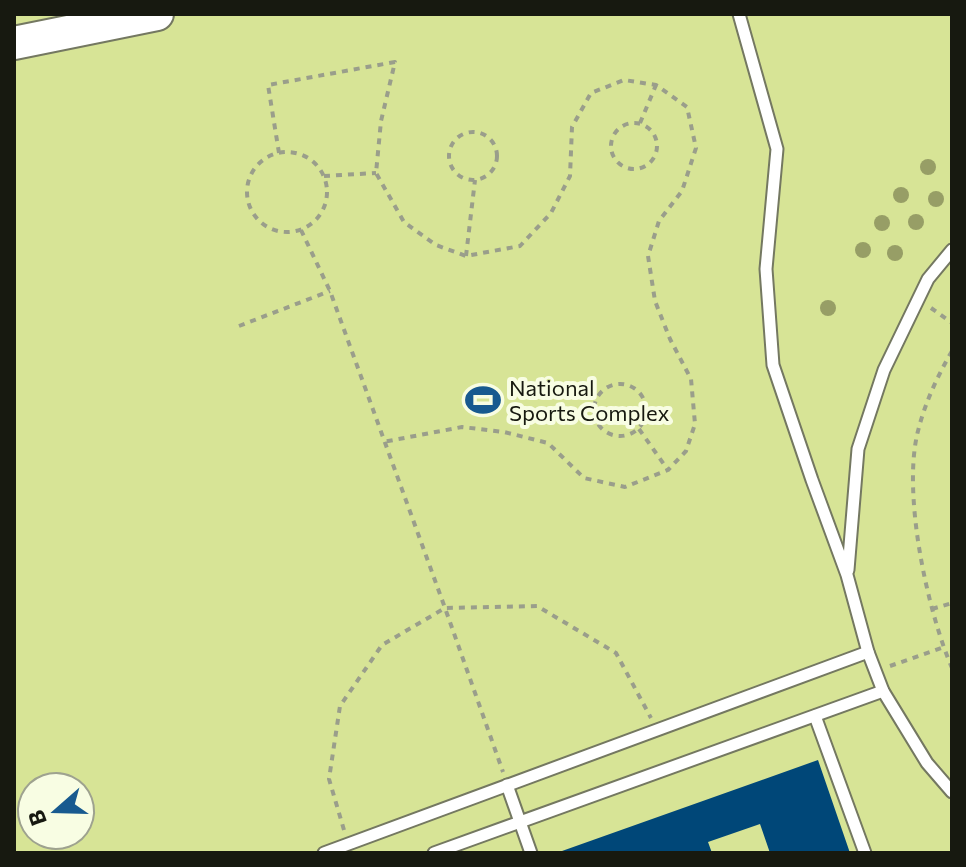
<svg xmlns="http://www.w3.org/2000/svg" width="966" height="867" viewBox="0 0 966 867" font-family="Commissioner,sans-serif">
<style>
.green{fill:#d7e496;fill-rule:evenodd}
.building{fill:#004778}
.lines{fill:none;stroke-linecap:round;stroke-linejoin:round}
.service-casing{stroke:#747861;stroke-width:15}
.secondary-casing{stroke:#747861;stroke-width:36}
.path{stroke:#9a9e8b;stroke-width:4;stroke-dasharray:6 6;stroke-linecap:butt}
.service{stroke:#fff;stroke-width:11}
.secondary{stroke:#fff;stroke-width:32}
.tree{fill:#979e66}
.labels{text-anchor:middle;dominant-baseline:central;stroke-width:8;stroke-linejoin:round;paint-order:stroke}
.poi-label{font-size:22px;fill:#171910;stroke:#f8fde3;text-anchor:start}
</style>
<rect width="100%" height="100%" fill="#f8fde3"/>
<!-- green -->
<path class="green" d="M14 14H952V853H14ZM32 787H80V835H32Z"/>
<!-- building -->
<polygon class="building" points="818,760 850,853 770,853 760,824 708,842 712,853 562,853 562,851"/>
<g class="lines">
<!-- service casing -->
<g class="service-casing">
<g id="service">
<polyline points="739,14 777,149 766,269 773,365 812,480 847,575 868,652 883,691 927,763 952,792"/>
<polyline points="848,570 858,449 884,370 928,279 952,250"/>
<polyline points="815,716 865,853"/>
<polyline points="507,785 531,853"/>
<polyline points="324,853 868,652"/>
<polyline points="434,853 883,691"/>
</g>
</g>
<!-- secondary casing -->
<g class="secondary-casing">
<polyline id="secondary" points="14,43 157,14"/>
</g>
<!-- path -->
<g class="path">
<circle cx="634" cy="146" r="23"/>
<polyline points="640,123 656,85"/>
<circle cx="473" cy="156" r="24"/>
<circle cx="287" cy="192" r="40"/>
<polyline points="279,153 268,85 395,62 381,121 376,173 404,222 436,245 466,256 520,246 551,213 570,176 572,127 591,93 624,80 656,85 687,107 696,148 682,191 659,221 648,256 655,301 670,339 691,379 695,424 686,451 668,470 625,487 584,478 548,443 504,432 462,427 383,442"/>
<polyline points="324,176 376,173"/>
<polyline points="301,230 330,291 445,608 503,772"/>
<polyline points="466,256 475,180"/>
<polyline points="931,308 952,323"/>
<polyline points="239,326 330,291"/>
<path d="M952 351C937 377 925 403 918 431 902 493 927 610 952 668"/>
<circle cx="620" cy="410" r="26"/>
<polyline points="639,429 668,470"/>
<polyline points="932,609 952,603"/>
<polyline points="890,666 944,647"/>
<polyline points="344,830 329,779 340,706 382,645 445,608 537,606 616,653 651,718"/>
</g>
<!-- service -->
<use href="#service" class="service"/>
<!-- secondary -->
<use href="#secondary" class="secondary"/>
</g>
<!-- trees -->
<g class="tree">
<circle cx="928" cy="167" r="8"/>
<circle cx="901" cy="195" r="8"/>
<circle cx="936" cy="199" r="8"/>
<circle cx="916" cy="222" r="8"/>
<circle cx="882" cy="223" r="8"/>
<circle cx="863" cy="250" r="8"/>
<circle cx="895" cy="253" r="8"/>
<circle cx="828" cy="308" r="8"/>
</g>
<!-- icons -->
<defs>
<g id="stadium-bare" transform="scale(2.76)"><path d="M0-5a6.5 5 0 1 0 0 10a6.5 5 0 1 0 0-10ZM-3.5-1.8h7v3.6h-7Z" fill="#185a8f" stroke="#f8fde3" stroke-width="2.5" paint-order="stroke"/></g>
</defs>
<g fill-rule="evenodd">
<use href="#stadium-bare" x="483" y="400"/>
</g>
<g class="labels">
<!-- poi labels -->
<g class="poi-label">
<text x="509" y="387">National<tspan x="509" dy="25">Sports Complex</tspan></text>
</g>
</g>
<!-- border -->
<rect width="966" height="867" fill="none" stroke="#171910" stroke-width="32"/>
<!-- north arrow -->
<g transform="translate(56 811) rotate(250)"><circle r="38" fill="#f8fde3" stroke="#9ea28f" stroke-width="2"/>
<path d="M0-6L14 30L0 20L-14 30Z" fill="#185a8f"/>
<text y="-12" font-size="22" font-weight="bold" text-anchor="middle" fill="#171910">B</text>
</g>
</svg>
